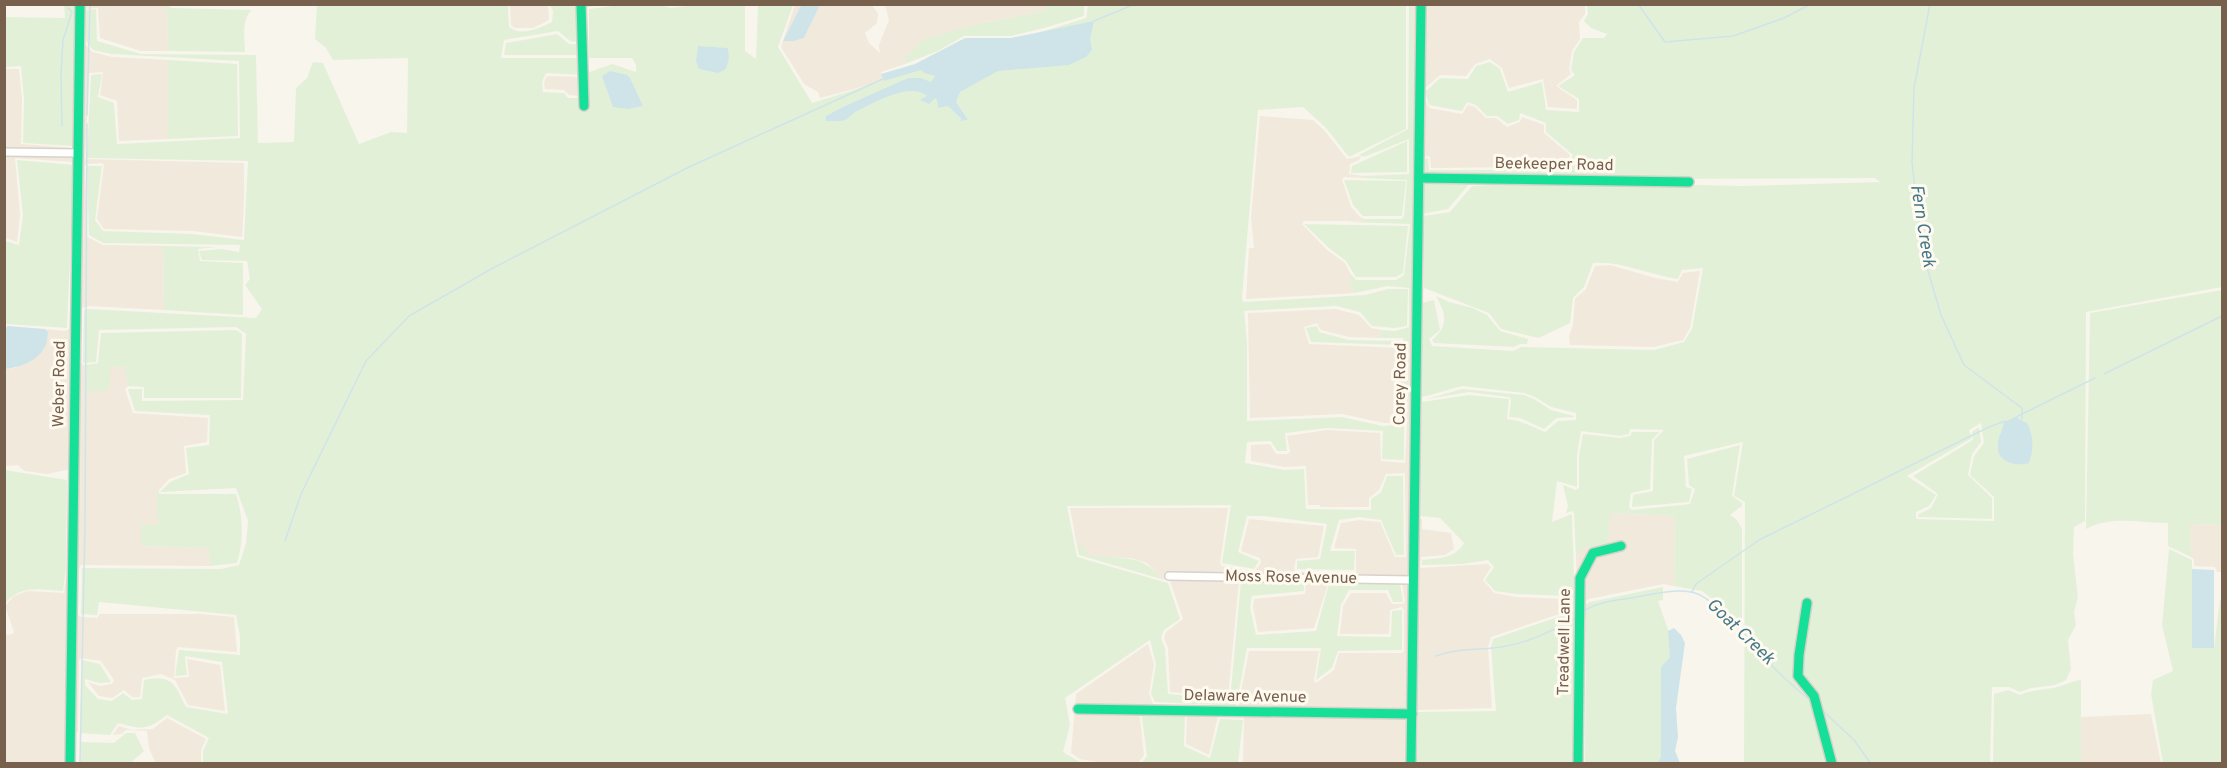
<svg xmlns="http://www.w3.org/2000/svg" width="2227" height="768" viewBox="0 0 2227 768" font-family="Overpass,sans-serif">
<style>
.residential{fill:#f1e9db}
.green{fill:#e3f0d8;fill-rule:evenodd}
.water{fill:#cfe4e9}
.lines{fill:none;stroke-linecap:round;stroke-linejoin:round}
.stream{stroke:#cfe4e9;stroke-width:1.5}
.street-casing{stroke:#d7d2cb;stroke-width:10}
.fast-casing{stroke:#d6d1c8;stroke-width:12}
.street{stroke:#fefefc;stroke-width:7}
.fast{stroke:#16e098;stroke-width:9}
.labels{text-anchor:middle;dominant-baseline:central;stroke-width:6;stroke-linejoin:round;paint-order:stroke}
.street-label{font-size:16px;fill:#77604c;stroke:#fffaf0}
.water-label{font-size:18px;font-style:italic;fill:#46788b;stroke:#fffaf0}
</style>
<rect width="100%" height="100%" fill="#f8f5ed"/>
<!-- residential -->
<g class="residential">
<polygon points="82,5 167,5 168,51 141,51 100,38 98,8 83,9 84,42 92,52 112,57 168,60 168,139 119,141 117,101 100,95 103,72 89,73 85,159 244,163 244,200 242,237 193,231 104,229 97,219 104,165 102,163 87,164 85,166 87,237 103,245 163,246 164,310 89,306 82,308 81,363 83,365 86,365 85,391 111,367 126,366 128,386 125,389 133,413 208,418 207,442 184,446 186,473 169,479 159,490 158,526 141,525 141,546 210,548 210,566 81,565 79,568 78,615 81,617 97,618 100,614 201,614 234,617 237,652 178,647 176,650 174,678 189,677 187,659 220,665 225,711 188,705 175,680 161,674 142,678 140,697 132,697 124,690 112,698 99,696 88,682 100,686 112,684 114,680 101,661 81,658 79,660 78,732 75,732 75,763 73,764"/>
<polygon points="510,5 548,5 549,20 533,28 515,28 511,25"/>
<polygon points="580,5 603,5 588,7 587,9 588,69 585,71 581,96 569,95 564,90 545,89 544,82 547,76 580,77 580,56 577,55"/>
<polygon points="795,5 802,5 784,41 794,41 804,38 820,5 872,5 878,14 877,23 865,33 869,43 880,53 879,45 889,20 885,5 1047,5 1045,11 988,22 904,59 905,64 881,72 884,81 820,98 818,92 804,84 781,47"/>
<polygon points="1409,5 1418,5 1416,182 1413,182 1413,10 1409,8"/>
<polygon points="1424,5 1585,5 1585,14 1579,22 1580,39 1572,51 1569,69 1571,74 1556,86 1577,100 1577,109 1548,107 1543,79 1509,88 1502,68 1490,59 1475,64 1466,76 1440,75 1423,90"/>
<polygon points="4,69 19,69 22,99 21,144 74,148 74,162 15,158 20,215 17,242 5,238"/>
<polygon points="1423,95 1429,108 1462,114 1468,105 1475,107 1486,118 1496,118 1507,127 1520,122 1522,117 1544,125 1544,133 1570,155 1562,170 1520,167 1431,168 1430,156 1422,157"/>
<polygon points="1260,116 1313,120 1324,130 1347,159 1361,156 1359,160 1350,164 1349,174 1363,176 1363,178 1344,177 1342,180 1351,207 1361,218 1365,219 1365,221 1304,221 1302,224 1327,250 1345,263 1350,273 1350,285 1355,293 1246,299 1249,248 1254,248 1251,218"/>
<polygon points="75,200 71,469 47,474 25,471 18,465 5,466 4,369 15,368 32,361 48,338 48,332 45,329 66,331 69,329"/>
<polygon points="1610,265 1655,278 1678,282 1683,273 1700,271 1690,328 1683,340 1654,347 1570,345 1569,336 1573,325 1575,299 1586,289 1595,266"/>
<polygon points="1336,309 1359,315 1371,328 1381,330 1379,338 1349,337 1321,330 1317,323 1304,327 1309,344 1399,348 1404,343 1414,343 1408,763 1243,763 1244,717 1218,716 1209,755 1186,744 1187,715 1139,710 1144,755 1138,763 1102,763 1080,759 1071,753 1076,694 1148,644 1154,664 1149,694 1153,704 1236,709 1238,707 1249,651 1319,651 1314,680 1316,683 1334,670 1339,653 1402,653 1404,651 1404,610 1402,607 1390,610 1389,634 1340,634 1343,606 1351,593 1386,593 1392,604 1403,604 1405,601 1402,582 1329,581 1314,628 1258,632 1253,607 1254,599 1305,594 1306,581 1239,580 1228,697 1170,692 1168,648 1164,638 1166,632 1183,619 1170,581 1161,579 1147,563 1131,558 1094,557 1088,555 1084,546 1077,546 1070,508 1228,508 1220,563 1222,566 1254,572 1261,563 1260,558 1241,551 1249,519 1324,526 1318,557 1296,559 1294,569 1296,572 1356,572 1356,549 1334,548 1341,523 1359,520 1380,522 1395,557 1406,557 1405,473 1386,474 1379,490 1369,498 1369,507 1320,507 1320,505 1308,505 1306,466 1284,467 1251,461 1251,445 1270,444 1276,454 1287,454 1290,452 1287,436 1327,430 1380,433 1381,461 1405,463 1407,424 1405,422 1384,423 1342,414 1250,418 1248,313"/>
<polygon points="1609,513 1675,516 1674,586 1663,584 1589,599 1577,606 1576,556"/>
<polygon points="1418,518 1422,519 1422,529 1451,533 1454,549 1445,555 1421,557 1420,568 1488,564 1491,567 1483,580 1494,593 1516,597 1563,599 1562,613 1491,637 1488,647 1492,708 1418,710 1415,712"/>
<polygon points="2190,524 2222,525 2222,572 2217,572 2215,567 2194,566 2194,559 2191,557"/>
<polygon points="68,563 70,563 67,763 5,763 5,635 12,634 14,632 5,606 14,596 27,591 64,593"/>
<polygon points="2151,714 2161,763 2081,763 2081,717"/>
<polygon points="167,718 206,739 201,750 201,763 156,764 149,748 147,731 126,730 121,734 113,735 119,726 132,730 153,729"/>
</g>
<!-- green -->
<g class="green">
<path d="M331 4 508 5 509 27C522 37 539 28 552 22L553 11 550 5H578L577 42 570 41 558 31 504 40 501 58H578L580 75 546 73 542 82 543 92 564 93 568 98H580L581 109 589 107 587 73 612 64 636 72V65L632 58H589V9L621 5H659L671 8 694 5H745V51L756 59 758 5H793L778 47 812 103 1086 18 1088 5H1406V129L1349 157 1326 128 1303 107 1258 110 1242 298 1243 302 1365 295 1388 289H1408L1407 326 1395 328 1372 326 1360 312 1336 306 1244 311 1247 342V421L1342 417 1383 426 1404 424V460L1382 459 1383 431 1327 428 1285 433 1287 451H1277L1271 441 1247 442 1245 463 1285 470 1304 469 1306 509 1371 510V499L1381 492 1387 476H1403L1404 555H1396L1381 520 1359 517 1339 520 1330 551H1355L1354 570 1297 569V561L1320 559 1327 524 1264 516H1247L1238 552 1259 561 1254 569 1222 563 1231 505 1067 506 1077 557 1168 583 1180 619 1164 630 1161 638 1165 648 1168 694 1230 700 1241 581 1304 582V591L1252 596 1250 607 1256 635 1316 631 1329 584H1400L1403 602H1393L1388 590H1349L1341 605 1337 636 1391 637 1392 611 1402 610V650L1338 651 1332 668 1316 680 1321 648H1247L1236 706 1155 702 1151 694 1156 664 1150 640 1065 698 1070 725 1063 752 1080 762 1087 763 203 764V751L209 738 167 715C148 730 142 730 118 723L110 735 80 733 82 660 100 664 111 682 99 683 85 679V685L98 699 112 701 123 693 132 700 142 699 144 680C173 675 174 683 186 707L228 714 222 662 185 656 187 675 175 676 179 650 240 655V636L236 615 99 602 97 615 81 614 82 568 221 569 239 565 246 543 248 521 236 488 160 492 170 482 189 474 186 448 209 445 210 415 135 411 128 389H142V401L243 400 246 334 236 327 99 330 96 362 83 363 84 310 89 309 256 318 262 309 245 285 250 279 247 261 202 260 199 251 222 249 239 252 240 245 103 243 89 235 87 166H102L95 220 103 231 193 234 244 240 248 161 87 158 91 75 102 74 98 97 114 103 117 144 240 138 239 61 112 54 93 50 86 41 85 10 96 9 97 41 141 54 256 55 258 143 294 142 296 88 307 78 313 62 323 63 359 144 391 132 407 133 408 58 333 60 326 48 315 39 317 6Z"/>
<polygon points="64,5 76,5 72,146 23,143 24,99 21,66 5,67 4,17 65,18"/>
<path d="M167 5 171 8 252 10C241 19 245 38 245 52L168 51Z"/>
<polygon points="1047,5 1084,5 1084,16 1044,28 1011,36 964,36 938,51 905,64 904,59 923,40 942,34 988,22 1045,11"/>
<path d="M1587 5H2222V287L2086 312 2085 521 2074 527 2073 553 2078 598 2074 612 2076 625 2068 640 2071 669 2066 680 2055 685 2031 688 2020 692 2009 687H1992L1990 763H1744L1745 502 1734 496 1743 442 1684 456 1686 487 1692 489 1689 502 1632 507 1633 495 1653 491 1654 440 1664 430 1630 429 1629 434 1620 436 1581 431 1577 455V487L1557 481 1552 522 1572 514 1575 610 1590 602 1663 587V600L1658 601 1670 635V657L1661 667V756L1658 763H1585L1586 619 1577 625 1574 763H1417L1418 712 1496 711 1491 647 1493 639 1564 615 1566 596 1516 594 1495 591 1485 580 1494 567 1488 560 1463 564 1422 565V560C1438 558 1455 559 1464 543L1440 518 1420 516 1417 506 1422 402 1469 395 1509 399 1507 419 1519 421 1545 432 1558 421 1576 420V413L1551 407 1535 397 1524 393 1462 386 1423 397 1420 394 1422 303 1434 300 1440 330 1429 339 1432 346 1513 351 1521 347 1654 350 1684 342 1692 329 1703 268 1682 270 1678 279C1649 275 1623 261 1593 263L1584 287 1573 298 1570 323 1539 338 1501 329 1489 313 1424 288V216L1450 212 1472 186 1560 182 1743 186 1880 182 1875 178 1628 179 1423 176 1424 159 1428 158 1429 170H1520L1563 172 1573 155 1546 132V123L1520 113 1519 120 1508 124 1497 116H1487L1476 105 1467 102 1462 111 1429 105 1425 92 1440 78 1468 79 1476 66 1490 62 1500 69 1508 92 1542 82 1546 110 1579 112V99L1558 86 1575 75 1571 70 1574 52 1583 38H1604L1607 34 1591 28 1584 21 1588 14ZM1981 423 1984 443 1974 456 1970 475 1994 497V521L1916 519V512L1929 506 1936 495 1907 476 1972 438 1969 430Z"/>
<polygon points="1409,8 1413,9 1413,182 1416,182 1414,343 1404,343 1403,338 1379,338 1381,330 1395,331 1409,327 1409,288 1388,286 1355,293 1350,285 1350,273 1356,280 1396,280 1404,275 1410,224 1346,222 1365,221 1365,219 1402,219 1404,216 1407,180 1363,178 1363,176 1409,174 1409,139 1364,157 1359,155 1408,129"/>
<polygon points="557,34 569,44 578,44 577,55 504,55 506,43"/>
<polygon points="168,60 237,64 238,136 168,139"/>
<polygon points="1407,141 1407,172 1351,173 1352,166"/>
<polygon points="17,160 74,165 67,328 5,324 5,241 19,245 23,215"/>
<polygon points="1344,180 1406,181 1402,216 1363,216 1353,205"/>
<polygon points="1422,182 1470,182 1470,183 1448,209 1422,214"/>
<polygon points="1304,224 1408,226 1403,273 1396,277 1356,277 1346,261 1329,248"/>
<polygon points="163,246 216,247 198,249 200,261 243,263 243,315 164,310"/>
<path d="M2222 290V525L2190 524 2191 557 2168 546V523C2141 523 2111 515 2086 529L2090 313Z"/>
<path d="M1436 296 1449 302 1473 308 1487 315 1500 331 1528 339 1527 344H1520L1514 347 1434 343 1432 340C1449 326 1446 314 1436 296Z"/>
<polygon points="1317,326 1319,332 1349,340 1402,341 1400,345 1311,342 1306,328"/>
<polygon points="236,330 242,334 241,398 144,398 144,387 128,386 125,366 111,367 108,391 85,391 86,365 98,363 101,333"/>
<polygon points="1462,389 1524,395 1534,399 1551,410 1574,416 1574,417 1557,418 1544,429 1520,418 1509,417 1511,400 1509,397 1469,392 1427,399"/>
<polygon points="1979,427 1981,442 1972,454 1968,475 1992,498 1992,519 1918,517 1919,514 1931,508 1938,494 1913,476 1973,440 1972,432"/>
<polygon points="1632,432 1659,432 1652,440 1650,489 1631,493 1629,507 1632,510 1690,504 1695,489 1689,485 1687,459 1740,445 1732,496 1742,503 1742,506 1730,515 1737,520 1742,529 1742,629 1723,607 1702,591 1674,586 1675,516 1609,513 1609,547 1584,547 1576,556 1574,513 1572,511 1566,513 1568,506 1563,485 1576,490 1579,488 1579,456 1583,434 1620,438 1630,436"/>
<path d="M5 470 67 480 66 569 63 591C39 590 23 584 5 603Z"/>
<path d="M157 492 161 494H236C243 515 244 542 237 563L210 566 209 548 141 546V525H158Z"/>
<path d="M1077 546H1084L1088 555C1095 557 1100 556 1107 557 1132 559 1144 557 1161 579L1079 555Z"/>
<polygon points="2169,549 2192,560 2192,648 2214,648 2220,600 2222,600 2222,763 2163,763 2151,694 2153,680 2173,671 2162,625"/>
<path d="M2081 680V763H1993L1994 694 2008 690 2020 695C2031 690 2042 690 2053 688 2064 686 2071 681 2081 680Z"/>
<polygon points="1141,710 1185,716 1184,746 1210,758 1220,719 1243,720 1238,763 1141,764 1147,756"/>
<polygon points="126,733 135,733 144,751 130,763 81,763 81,742 114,743"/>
</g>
<!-- water -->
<g class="water">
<polygon points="802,4 820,5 804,38 794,41 783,41"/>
<path d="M1094 21 1090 39 1092 50 1086 57 1069 65 998 71 960 92 956 102 968 120 958 121 962 119 948 106 938 108 937 100 935 98 929 104 920 100 927 96C911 81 873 103 857 111 853 113 849 118 845 120 841 122 832 121 826 121V116L843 107 908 78H921L931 82 935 76 924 73 921 70 884 81 881 74 915 64 965 38H1011Z"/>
<polygon points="698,46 728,48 729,58 726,69 718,73 699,69 696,61"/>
<polygon points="610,71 627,75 630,78 643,106 628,109 613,107 602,76"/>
<path d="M7 326 45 329 48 332C48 357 25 367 5 369L4 335Z"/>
<path d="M2015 417 2027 423C2034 437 2034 449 2029 463 2016 467 1996 462 1998 445 1998 437 2003 429 2004 422Z"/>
<polygon points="2192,569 2214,570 2214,648 2192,648"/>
<polygon points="1674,628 1681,635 1685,643 1676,708 1678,737 1675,751 1680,763 1658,763 1661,756 1661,667 1670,657 1668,631"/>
</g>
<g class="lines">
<!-- stream -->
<g class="stream">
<polyline points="1638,4 1665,42 1733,36 1784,18 1811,4"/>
<polyline points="1930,4 1914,88 1912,163 1923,254 1941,315 1964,365 2022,408 2022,419"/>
<polyline points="1094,21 1135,4"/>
<polyline points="87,115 90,4"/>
<polyline points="62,126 61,74 63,40 72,12 68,8"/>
<polyline points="2104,374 2222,316"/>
<polyline points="2016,417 2095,378"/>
<polyline points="285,541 301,494 366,361 409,316 493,268 689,167 885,78"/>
<polyline points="1692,592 1696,584 1759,540 1989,427 2005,421"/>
<path d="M1584 611C1598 601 1620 600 1637 597 1654 594 1673 589 1691 592 1715 595 1760 653 1777 671 1788 682 1800 692 1812 702"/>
<path d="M1436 656C1461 647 1477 651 1501 647 1528 643 1552 631 1575 618"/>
<polyline points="1823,711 1854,740 1871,764"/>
<polyline points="80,764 85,526 87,124"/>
</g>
<!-- street casing -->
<g class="street-casing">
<g id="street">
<polyline points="4,152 78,153"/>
<polyline points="1169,576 1413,580"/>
</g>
</g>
<!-- fast casing -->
<g class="fast-casing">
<g id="fast">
<polyline points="581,4 584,106"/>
<polyline points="1419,178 1689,182"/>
<polyline points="1807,603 1799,655 1798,676 1814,696 1832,764"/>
<polyline points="1078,709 1412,714"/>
<polyline points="70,764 80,4"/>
<polyline points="1411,764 1421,4"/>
<polyline points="1578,764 1580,578 1593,553 1621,546"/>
</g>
</g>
<!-- street -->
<use href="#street" class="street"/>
<!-- fast -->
<use href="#fast" class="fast"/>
</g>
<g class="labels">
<!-- street labels -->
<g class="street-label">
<text transform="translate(1554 165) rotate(1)">Beekeeper Road</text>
<text transform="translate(60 384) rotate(-89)">Weber Road</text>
<text transform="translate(1401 384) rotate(-89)">Corey Road</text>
<text transform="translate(1291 578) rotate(1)">Moss Rose Avenue</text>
<text transform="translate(1565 642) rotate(-89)">Treadwell Lane</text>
<text transform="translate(1245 697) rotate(1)">Delaware Avenue</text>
</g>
<!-- water labels -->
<g class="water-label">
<text transform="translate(1922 226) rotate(81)">Fern Creek</text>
<text transform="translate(1740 632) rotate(44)">Goat Creek</text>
</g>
</g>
<!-- border -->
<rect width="2227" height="768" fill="none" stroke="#77604c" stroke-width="12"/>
</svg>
